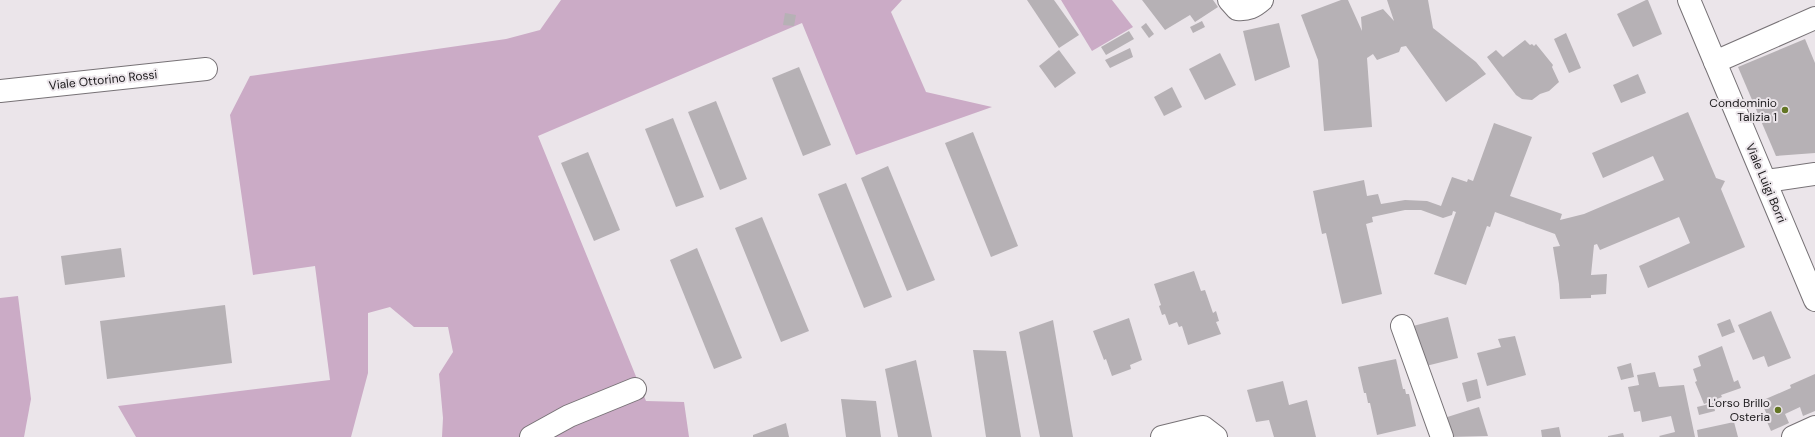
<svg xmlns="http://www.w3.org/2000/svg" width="1815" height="437" viewBox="0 0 1815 437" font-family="'DM Sans',sans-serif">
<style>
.green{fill:#cbabc6}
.building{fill:#b6b1b5}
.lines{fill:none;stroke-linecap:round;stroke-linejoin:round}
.minor-casing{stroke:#777276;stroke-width:24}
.secondary-casing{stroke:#777276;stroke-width:24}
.minor{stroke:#fff;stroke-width:22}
.secondary{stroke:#fff;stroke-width:22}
.poi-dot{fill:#637624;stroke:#ebe5ea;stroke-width:1.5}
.labels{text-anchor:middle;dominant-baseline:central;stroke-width:4;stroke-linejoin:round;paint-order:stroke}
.street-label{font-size:12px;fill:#1a181a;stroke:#ebe5ea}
.poi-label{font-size:12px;fill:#1a181a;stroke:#ebe5ea;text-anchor:end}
</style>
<rect width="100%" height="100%" fill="#ebe5ea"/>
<!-- green -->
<g class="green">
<polygon points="561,0 902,0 891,12 926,92 992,107 856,155 802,23 538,136 646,401 684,402 689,437 442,437 443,418 439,374 453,352 448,327 414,327 390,307 368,313 368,373 351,437 136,437 118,406 330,380 315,266 253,275 230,115 250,76 506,39 540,30"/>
<polygon points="1061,0 1112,0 1133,27 1092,51"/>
<polygon points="18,296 31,399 24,437 0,437 0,298"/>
</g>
<!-- building -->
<g class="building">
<polygon points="1027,0 1054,0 1079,35 1059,48"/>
<polygon points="1142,0 1213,0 1218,7 1195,22 1190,15 1165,30"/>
<polygon points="1341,0 1348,0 1362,31 1361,17 1383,9 1394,21 1387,0 1428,0 1433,28 1476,62 1486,74 1446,102 1406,46 1401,47 1399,52 1377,60 1373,54 1367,58 1372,127 1324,131 1318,60 1301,15"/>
<polygon points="1646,0 1648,0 1662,34 1633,47 1617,14"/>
<polygon points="785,13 796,15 794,26 783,25"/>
<polygon points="1202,21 1205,27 1193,33 1190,27"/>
<polygon points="1146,23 1154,34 1149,38 1141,27"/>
<polygon points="1279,23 1290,67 1255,81 1243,31"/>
<polygon points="1129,31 1134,39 1106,55 1101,47"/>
<polygon points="1566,33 1581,68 1569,73 1554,39"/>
<polygon points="1805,39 1815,63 1815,153 1776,156 1738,67"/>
<polygon points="1525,40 1530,45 1532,44 1534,46 1536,44 1553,65 1552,67 1559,82 1549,91 1540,94 1532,100 1522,99 1516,95 1487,57 1496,50 1503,57"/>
<polygon points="1130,48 1133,57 1110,68 1105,60"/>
<polygon points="1059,50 1076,73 1055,88 1039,66"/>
<polygon points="1220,53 1236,85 1205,100 1189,69"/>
<polygon points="799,67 831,145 803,156 772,78"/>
<polygon points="1638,74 1646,93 1621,103 1613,85"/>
<polygon points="1172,87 1182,107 1164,116 1154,97"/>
<polygon points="716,101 747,179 720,190 688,112"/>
<polygon points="1688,112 1716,178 1725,181 1721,189 1745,247 1648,288 1639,266 1690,243 1679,217 1600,250 1597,244 1594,245 1591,275 1607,274 1606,294 1591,295 1591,298 1560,299 1559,284 1553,247 1560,246 1555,234 1495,212 1490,227 1487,226 1466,285 1434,274 1456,212 1453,211 1452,215 1443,218 1421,210 1405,210 1372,217 1373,222 1366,224 1382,294 1342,304 1326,233 1322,234 1313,191 1364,180 1367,196 1378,194 1381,204 1405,200 1427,201 1441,206 1452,177 1467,182 1468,179 1473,181 1494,123 1532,137 1510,196 1562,214 1560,220 1584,214 1664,180 1653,156 1603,178 1592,153"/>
<polygon points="673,118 704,197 676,207 645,129"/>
<polygon points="973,132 1018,246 991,257 945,143"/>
<polygon points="588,152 620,230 594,241 561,163"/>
<polygon points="888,166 935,280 907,291 861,178"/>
<polygon points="846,183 892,297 864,308 818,194"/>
<polygon points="762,217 809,331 781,342 735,228"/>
<polygon points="121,248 125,277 65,285 61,256"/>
<polygon points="697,248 742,358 714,369 670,260"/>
<polygon points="1194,271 1201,291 1205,290 1213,313 1216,311 1219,321 1216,322 1221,334 1188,345 1182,326 1179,327 1177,322 1169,325 1165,314 1162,315 1159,306 1161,305 1154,284"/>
<polygon points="225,305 232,363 107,379 100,321"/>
<polygon points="1771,311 1791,358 1768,367 1764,356 1753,360 1738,325"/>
<polygon points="1448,317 1458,358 1426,366 1421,345 1417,344 1413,326"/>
<polygon points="1129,318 1142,360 1130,365 1131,369 1112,376 1106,359 1104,360 1093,331"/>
<polygon points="1730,319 1735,332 1722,337 1717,324"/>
<polygon points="1053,320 1073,437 1040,437 1019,332"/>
<polygon points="1515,336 1526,375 1487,386 1477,353 1501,347 1498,339"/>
<polygon points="1722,346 1734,382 1738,380 1741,388 1721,395 1722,397 1704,404 1695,382 1697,381 1693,369 1701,366 1698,356"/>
<polygon points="973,350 1006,351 1021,437 986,437"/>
<polygon points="1396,359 1403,389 1405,389 1406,394 1409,394 1416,426 1377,435 1370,403 1368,403 1366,393 1364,393 1358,367"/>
<polygon points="916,360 932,437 898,437 885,369"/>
<polygon points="1631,363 1634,377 1621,380 1617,367"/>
<polygon points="1655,372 1659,387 1684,385 1695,437 1660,437 1659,436 1675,432 1671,416 1642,422 1640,411 1634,412 1628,387 1639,385 1637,375"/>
<polygon points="1815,374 1815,411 1803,416 1800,407 1785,414 1789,423 1771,431 1765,417 1767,415 1761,401 1791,388 1790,385"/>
<polygon points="1477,379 1481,398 1467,402 1462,383"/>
<polygon points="1283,381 1289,405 1307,400 1316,437 1274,437 1269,420 1256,422 1247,390"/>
<polygon points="841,399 876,401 881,437 846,437"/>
<polygon points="1713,403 1715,411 1699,415 1697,407"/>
<polygon points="1479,407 1488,436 1448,437 1441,419"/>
<polygon points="1734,422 1738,437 1698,437 1697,430"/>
<polygon points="786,423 789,437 753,437 753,435"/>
<polygon points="1559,427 1561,437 1542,437 1541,430"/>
<polygon points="1623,433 1624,437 1608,437 1608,436"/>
</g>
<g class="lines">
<!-- minor casing -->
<g class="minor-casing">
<g id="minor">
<path d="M1229 0 1237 9C1248 10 1254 7 1262 0"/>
<polyline points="1715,62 1815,18"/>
<polyline points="0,91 206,69"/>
<polyline points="1766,181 1815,174"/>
<polyline points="1402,326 1442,437"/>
<polyline points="531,437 569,416 635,389"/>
<polyline points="1162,437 1203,427 1216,437"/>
<polyline points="1793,437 1815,427"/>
</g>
</g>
<!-- secondary casing -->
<g class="secondary-casing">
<polyline id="secondary" points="1689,0 1815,300"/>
</g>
<!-- minor -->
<use href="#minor" class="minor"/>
<!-- secondary -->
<use href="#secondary" class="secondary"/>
</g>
<!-- markers -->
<g class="poi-dot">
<circle cx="1785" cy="110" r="4"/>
<circle cx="1778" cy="410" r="4"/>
</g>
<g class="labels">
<!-- street labels -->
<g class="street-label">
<text transform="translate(103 80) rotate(-6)">Viale Ottorino Rossi</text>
<text transform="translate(1766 183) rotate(67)">Viale Luigi Borri</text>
</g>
<!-- poi labels -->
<g class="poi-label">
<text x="1777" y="103">Condominio<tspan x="1777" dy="14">Talizia 1</tspan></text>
<text x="1770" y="403">L'orso Brillo<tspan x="1770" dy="14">Osteria</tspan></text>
</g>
</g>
</svg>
